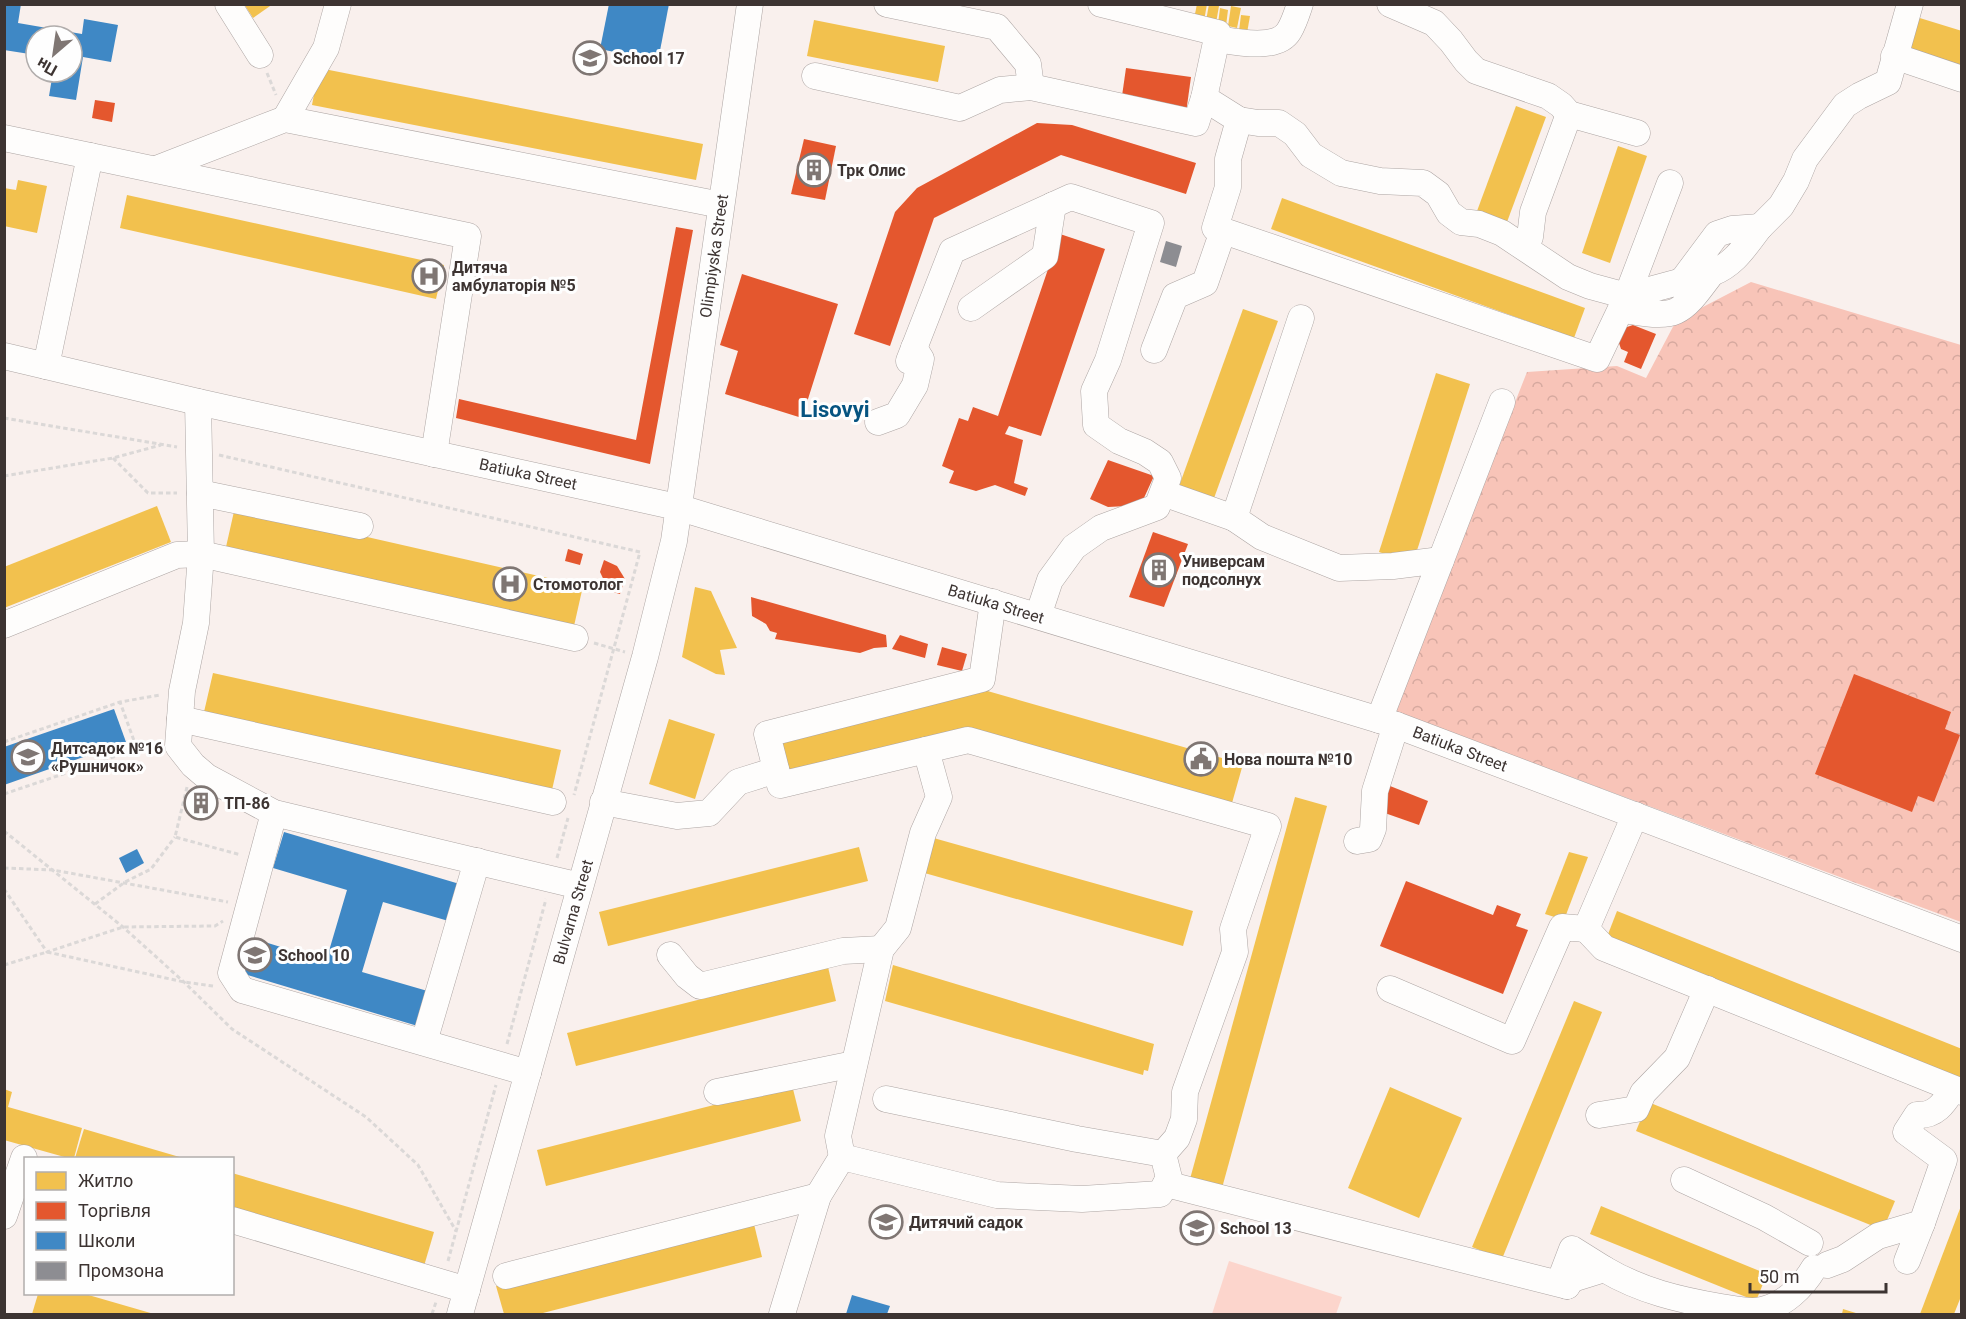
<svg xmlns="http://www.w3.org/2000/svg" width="1966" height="1319" viewBox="0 0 1966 1319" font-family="Roboto,sans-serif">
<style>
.forest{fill:url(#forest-crowns)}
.garden{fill:#fcd5cc}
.homes{fill:#f2c14e}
.shops{fill:#e4572e}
.schools{fill:#3f88c5}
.industry{fill:#8d8d92}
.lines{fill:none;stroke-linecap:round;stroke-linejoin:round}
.minor-casing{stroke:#ada5a3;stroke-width:27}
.path{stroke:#dbd8d7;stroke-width:3;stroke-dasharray:4.5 3;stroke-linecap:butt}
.minor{stroke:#fefdfc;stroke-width:26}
.labels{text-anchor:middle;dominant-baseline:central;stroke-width:6;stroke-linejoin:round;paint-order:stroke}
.poi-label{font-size:16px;font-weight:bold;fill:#3d3432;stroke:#fefefe;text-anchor:start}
.street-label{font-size:16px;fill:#3d3432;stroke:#fefefe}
.district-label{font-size:22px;font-weight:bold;fill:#065481;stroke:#fefefe}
</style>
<defs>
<pattern id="forest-crowns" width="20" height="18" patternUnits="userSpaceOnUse" patternTransform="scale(1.5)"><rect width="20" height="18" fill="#f8c4b8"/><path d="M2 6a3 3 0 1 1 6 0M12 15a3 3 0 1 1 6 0" fill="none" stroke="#d6a99f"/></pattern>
</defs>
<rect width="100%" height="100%" fill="#f9f0ed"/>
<!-- forest -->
<polygon class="forest" points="1751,282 1961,345 1961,922 1393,711 1527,372 1617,366 1646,378 1676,321"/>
<!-- garden -->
<polygon class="garden" points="1229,1261 1342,1297 1336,1314 1212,1314"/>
<!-- homes -->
<g class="homes">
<polygon points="244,4 273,4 253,18"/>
<polygon points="1197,4 1207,4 1204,21 1194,19"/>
<polygon points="1209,4 1219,6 1216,23 1206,21"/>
<polygon points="1231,6 1241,8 1237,28 1228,26"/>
<polygon points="1220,8 1228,10 1226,26 1218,24"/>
<polygon points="1241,15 1250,16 1247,33 1239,31"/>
<polygon points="1910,15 1962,31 1962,66 1900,46"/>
<polygon points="814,20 945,46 938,82 807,56"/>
<polygon points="319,68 703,144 696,180 312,105"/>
<polygon points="1516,106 1546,117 1507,222 1477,211"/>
<polygon points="1618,146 1647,156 1610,263 1582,253"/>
<polygon points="18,180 47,186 37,233 4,226 4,188 16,190"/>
<polygon points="127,195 444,265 436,299 120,228"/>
<polygon points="1282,198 1585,308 1574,338 1271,229"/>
<polygon points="1243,309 1278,321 1213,501 1178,489"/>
<polygon points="1436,373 1470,384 1413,563 1379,552"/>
<polygon points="157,506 171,542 4,608 4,567"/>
<polygon points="235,507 583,586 574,626 226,547"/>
<polygon points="695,587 711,591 737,648 720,650 725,675 716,674 682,657"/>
<polygon points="213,673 561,750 552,790 204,712"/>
<polygon points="984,690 1243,764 1232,803 969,730 785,777 775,739"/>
<polygon points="669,719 715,734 695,799 649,784"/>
<polygon points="1295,797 1327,806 1222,1188 1190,1179"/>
<polygon points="930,837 1193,911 1183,946 921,872"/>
<polygon points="859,847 868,881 608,946 599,912"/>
<polygon points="1569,852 1588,857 1564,920 1545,914"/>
<polygon points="1617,911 1962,1049 1962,1076 1958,1084 1605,942"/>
<polygon points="893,965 1154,1044 1148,1071 1144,1070 1143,1075 885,1001"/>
<polygon points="828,967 836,1001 576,1066 567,1033"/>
<polygon points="1574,1001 1602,1012 1502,1259 1472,1247"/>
<polygon points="792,1085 801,1121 546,1186 537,1150"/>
<polygon points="1390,1087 1462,1118 1419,1218 1348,1188"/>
<polygon points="4,1089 12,1092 8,1107 82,1128 74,1158 68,1158 4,1140"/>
<polygon points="1648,1102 1895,1201 1883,1230 1636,1131"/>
<polygon points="84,1129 183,1158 75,1158"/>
<polygon points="232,1173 434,1232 424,1266 232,1210"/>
<polygon points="1601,1206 1767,1274 1756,1301 1590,1234"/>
<polygon points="1961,1206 1962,1294 1954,1314 1920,1314"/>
<polygon points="753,1220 762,1257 539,1314 504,1314 496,1286"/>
<polygon points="38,1294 85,1294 154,1314 32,1314"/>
<polygon points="1843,1309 1859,1314 1842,1314"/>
</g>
<!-- shops -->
<g class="shops">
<polygon points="1126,68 1191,77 1186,113 1121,103"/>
<polygon points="95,100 115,103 112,122 92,118"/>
<polygon points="1037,123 1072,125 1196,163 1186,194 1061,155 934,218 890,346 854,334 895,212 917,188"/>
<polygon points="804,139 836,146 825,200 791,194"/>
<polygon points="676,227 693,230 650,464 456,418 459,399 636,440"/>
<polygon points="1060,234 1105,249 1041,436 1009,426 1005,434 1023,440 1014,483 1028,488 1025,496 995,485 976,491 949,483 954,471 942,466 959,418 968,421 973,407 998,416"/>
<polygon points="742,274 838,304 802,418 725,394 738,351 720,345"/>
<polygon points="1633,325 1656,334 1641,369 1624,362 1628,352 1621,349 1618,340 1624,328"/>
<polygon points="1108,460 1154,476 1138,511 1127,506 1108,507 1090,499"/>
<polygon points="1153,532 1188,544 1164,607 1129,597"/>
<polygon points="568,549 583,554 580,565 565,561"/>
<polygon points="604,560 617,566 625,579 620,594 609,591 600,572"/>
<polygon points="751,597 886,635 887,647 874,648 860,653 775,639 777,633 770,631 766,624 752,616"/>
<polygon points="900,635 928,644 925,658 892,649"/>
<polygon points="942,647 967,654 962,671 937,665"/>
<polygon points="1854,674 1951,712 1945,729 1960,735 1934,802 1918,796 1912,812 1815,774"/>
<polygon points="1390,786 1428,801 1419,825 1379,811"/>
<polygon points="1406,881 1493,915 1497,905 1521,914 1516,926 1528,930 1503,994 1380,946"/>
</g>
<!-- schools -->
<g class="schools">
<polygon points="4,4 21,4 18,23 82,34 84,19 118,25 111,62 83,57 76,100 49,96 53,72 72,72 72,36 36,36 36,55 4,50"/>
<polygon points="609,4 669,4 658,61 600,49"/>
<polygon points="114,709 126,742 4,785 4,747"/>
<polygon points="197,788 214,793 206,818 189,812"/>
<polygon points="284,832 463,885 452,922 383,902 362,972 431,992 421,1027 244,974 255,939 326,961 347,890 273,868"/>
<polygon points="137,849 144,863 126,873 119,858"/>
<polygon points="852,1295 890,1306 887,1314 846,1314"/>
</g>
<!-- industry -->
<polygon class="industry" points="1166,241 1182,246 1176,267 1160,262"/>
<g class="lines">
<!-- minor casing -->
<g class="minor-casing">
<g id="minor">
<polyline points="228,4 260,55"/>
<polyline points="1390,4 1434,23 1451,41 1466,61 1476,71 1548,96 1561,105 1569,114 1637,133"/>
<path d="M1217 39C1236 42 1277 51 1289 31 1294 23 1297 13 1300 4"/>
<polyline points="1894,56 1962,79"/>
<polyline points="815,76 960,108 1000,90 1031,87 1028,64 997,27 887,4"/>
<polyline points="1031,87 1196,123 1204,98 1218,33 1101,4"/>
<polyline points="1204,98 1239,120 1228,159 1228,187 1215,228 1597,359 1627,296 1670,183"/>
<polyline points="285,119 326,48 338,4"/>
<path d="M1239 120 1258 123H1279L1295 134 1311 155 1341 173 1380 181 1423 183 1438 194 1449 213 1461 222 1479 224 1502 233 1568 277 1590 286 1627 296 1712 273C1702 285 1691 304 1676 311 1661 318 1637 311 1621 310"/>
<polyline points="4,138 90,156"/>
<polyline points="156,169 285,119 721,205"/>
<polyline points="1760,227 1781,206 1796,181 1805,159 1845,105 1859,96 1888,82 1910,4"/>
<polyline points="1525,247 1530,237 1533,212 1569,114"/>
<path d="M1682 281 1717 234 1732 229 1760 227C1745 246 1735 264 1712 273"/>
<polyline points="971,308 1045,256 1053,205"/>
<polyline points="1154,350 1175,296 1205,283 1223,231"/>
<polyline points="4,356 198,402 677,507 1396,725 1962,939"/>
<polyline points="909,361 952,251 1071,197 1151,223 1108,360 1094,391 1096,425 1119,441 1145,452 1160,462 1168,478 1157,507 1101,528 1074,547 1050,580 1038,616"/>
<polyline points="46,366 90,156 468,236 434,454"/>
<polyline points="198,402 201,554 196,623 182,691 178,746 193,765 207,777 274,813 580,886"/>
<polyline points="878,422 897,415 915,385 921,359 914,348"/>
<polyline points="200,493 360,526"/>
<polyline points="1163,493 1234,518 1301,318"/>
<polyline points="1234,518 1262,537 1339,568 1393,566 1441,560 1379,720"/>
<polyline points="1441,560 1502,402"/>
<polyline points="993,602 982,679 767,734 780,785 968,740 1268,826 1233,929 1235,952 1185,1092 1184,1119 1177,1138 1163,1154"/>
<polyline points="4,625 177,555 201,554 575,638"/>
<polyline points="180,719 553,802"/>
<polyline points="603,802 677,816 709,813 738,782 776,770"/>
<polyline points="274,813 231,973 242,990 528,1073"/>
<polyline points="1357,841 1369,839 1373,829 1375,791 1396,725"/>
<polyline points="1586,929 1604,948 1962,1092"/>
<polyline points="670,955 687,976 700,986 843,951 881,949"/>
<polyline points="1390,989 1512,1041 1562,927 1586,929 1635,815"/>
<polyline points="424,1042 477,861"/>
<polyline points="717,1092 854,1064"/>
<polyline points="1599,1115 1636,1109 1643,1093 1677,1058 1707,989"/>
<polyline points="842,1157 838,1136 881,949 898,928 923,833 939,797 926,750"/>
<polyline points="1684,1180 1764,1217 1810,1243"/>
<polyline points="1166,1184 1567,1286"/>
<polyline points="4,1216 24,1158"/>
<polyline points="232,1220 467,1290"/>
<path d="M1922 1223 1944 1160 1906 1132 1917 1115C1936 1116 1944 1103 1953 1089"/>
<polygon points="1572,1249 1604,1269 1572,1279 1567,1286 1561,1278"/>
<polyline points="1827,1265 1843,1259 1878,1236 1922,1223 1907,1261"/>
<path d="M1604 1269C1641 1291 1680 1300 1721 1307 1734 1309 1749 1313 1762 1310 1784 1305 1803 1287 1814 1268"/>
<polyline points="506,1276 818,1196"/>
<polyline points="460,1314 645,657 674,541 750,4"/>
<polyline points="782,1314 818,1196 842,1157 997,1195 1082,1199 1160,1194 1169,1178 1163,1154 1077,1139 886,1099"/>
</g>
</g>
<!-- path -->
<g class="path">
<polyline points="267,73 276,95"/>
<polyline points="4,418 177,447"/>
<polyline points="219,455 640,552 574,795"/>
<polyline points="113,458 148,493 177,493"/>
<polyline points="4,476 113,458 161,445"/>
<polyline points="594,643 625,652"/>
<polyline points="4,742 120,702 160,695"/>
<polyline points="187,787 175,837 241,855"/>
<polyline points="4,794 137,749 120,702"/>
<polyline points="4,831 123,927 184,982 232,1029 366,1117 418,1165 456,1231"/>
<polyline points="557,858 568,818"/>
<polyline points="4,868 53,870 228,902"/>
<polyline points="4,889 47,952 123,927 215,926 223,921"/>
<polyline points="95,904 125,882 151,869 175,837"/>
<polyline points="4,965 47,952 184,982 213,986"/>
<polyline points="507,1044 546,899"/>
<polyline points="448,1261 496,1085"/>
<polyline points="432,1314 436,1302"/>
</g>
<!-- minor -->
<use href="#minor" class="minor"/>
</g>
<!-- icons -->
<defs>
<g id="school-ring" transform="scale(1.725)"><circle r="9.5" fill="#fefefe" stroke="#7f7673" stroke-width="1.5"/><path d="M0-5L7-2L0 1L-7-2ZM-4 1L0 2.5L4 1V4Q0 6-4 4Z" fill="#7f7673"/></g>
<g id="building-ring" transform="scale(1.725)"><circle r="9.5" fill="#fefefe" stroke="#7f7673" stroke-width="1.5"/><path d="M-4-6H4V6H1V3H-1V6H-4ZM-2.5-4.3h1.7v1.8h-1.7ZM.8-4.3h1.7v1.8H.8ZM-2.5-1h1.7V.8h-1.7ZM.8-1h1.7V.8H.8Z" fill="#7f7673"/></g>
<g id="hospital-ring" transform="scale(1.725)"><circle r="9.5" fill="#fefefe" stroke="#7f7673" stroke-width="1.5"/><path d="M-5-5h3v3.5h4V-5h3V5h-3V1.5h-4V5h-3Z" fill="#7f7673"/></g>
<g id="civic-ring" transform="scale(1.725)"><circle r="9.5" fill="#fefefe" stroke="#7f7673" stroke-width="1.5"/><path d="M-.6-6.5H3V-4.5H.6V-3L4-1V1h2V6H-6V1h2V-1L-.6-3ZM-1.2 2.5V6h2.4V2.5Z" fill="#7f7673"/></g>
</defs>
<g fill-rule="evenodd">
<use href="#school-ring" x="590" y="58"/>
<use href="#building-ring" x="814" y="170"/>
<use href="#hospital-ring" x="429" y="276"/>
<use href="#building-ring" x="1159" y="570"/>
<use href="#hospital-ring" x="510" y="584"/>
<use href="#school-ring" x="28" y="757"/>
<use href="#civic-ring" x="1201" y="759"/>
<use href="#building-ring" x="201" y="803"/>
<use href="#school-ring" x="255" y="955"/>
<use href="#school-ring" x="886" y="1222"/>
<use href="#school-ring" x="1197" y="1228"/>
</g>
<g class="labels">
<!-- poi labels -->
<g class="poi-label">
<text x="613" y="58">School 17</text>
<text x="837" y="170">Трк Олис</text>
<text x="452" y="267">Дитяча<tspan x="452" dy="18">амбулаторія №5</tspan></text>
<text x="1182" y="561">Универсам<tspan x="1182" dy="18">подсолнух</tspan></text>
<text x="533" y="584">Стомотолог</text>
<text x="51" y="748">Дитсадок №16<tspan x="51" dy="18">«Рушничок»</tspan></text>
<text x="1224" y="759">Нова пошта №10</text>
<text x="224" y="803">ТП-86</text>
<text x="278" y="955">School 10</text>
<text x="909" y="1222">Дитячий садок</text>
<text x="1220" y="1228">School 13</text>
</g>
<!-- street labels -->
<g class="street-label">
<text transform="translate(714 256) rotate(-82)">Olimpiyska Street</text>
<text transform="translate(528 474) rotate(12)">Batiuka Street</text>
<text transform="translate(996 604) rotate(17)">Batiuka Street</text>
<text transform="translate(1460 749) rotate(21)">Batiuka Street</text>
<text transform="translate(573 912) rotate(-74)">Bulvarna Street</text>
</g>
<!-- district labels -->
<g class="district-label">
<text x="835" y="409">Lisovyi</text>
</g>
</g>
<!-- border -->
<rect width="1966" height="1319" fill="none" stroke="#3d3432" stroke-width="12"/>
<!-- legend -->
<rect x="24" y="1157" width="210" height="138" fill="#fefefe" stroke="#b1adac" stroke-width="1.5"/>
<rect x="36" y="1172" width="30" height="18" fill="#f2c14e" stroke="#b1adac" stroke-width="1.5"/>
<text x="78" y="1187" font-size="18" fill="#3d3432">Житло</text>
<rect x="36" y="1202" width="30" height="18" fill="#e4572e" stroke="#b1adac" stroke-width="1.5"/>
<text x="78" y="1217" font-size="18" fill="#3d3432">Торгівля</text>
<rect x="36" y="1232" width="30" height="18" fill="#3f88c5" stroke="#b1adac" stroke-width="1.5"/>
<text x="78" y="1247" font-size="18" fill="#3d3432">Школи</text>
<rect x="36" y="1262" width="30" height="18" fill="#8d8d92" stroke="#b1adac" stroke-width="1.5"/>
<text x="78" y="1277" font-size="18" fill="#3d3432">Промзона</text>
<!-- north arrow -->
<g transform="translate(54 54) rotate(209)"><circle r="28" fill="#fefefe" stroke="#b1adac" stroke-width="1.5"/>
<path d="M0-4.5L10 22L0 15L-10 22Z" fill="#7f7673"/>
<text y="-9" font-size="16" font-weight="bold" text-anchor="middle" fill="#3d3432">Пн</text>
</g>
<!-- scale -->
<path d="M1750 1283v9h136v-9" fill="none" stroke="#3d3432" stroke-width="3"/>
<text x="1759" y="1283" font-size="18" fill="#3d3432" stroke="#fefefe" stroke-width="4.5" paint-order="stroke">50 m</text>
</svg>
